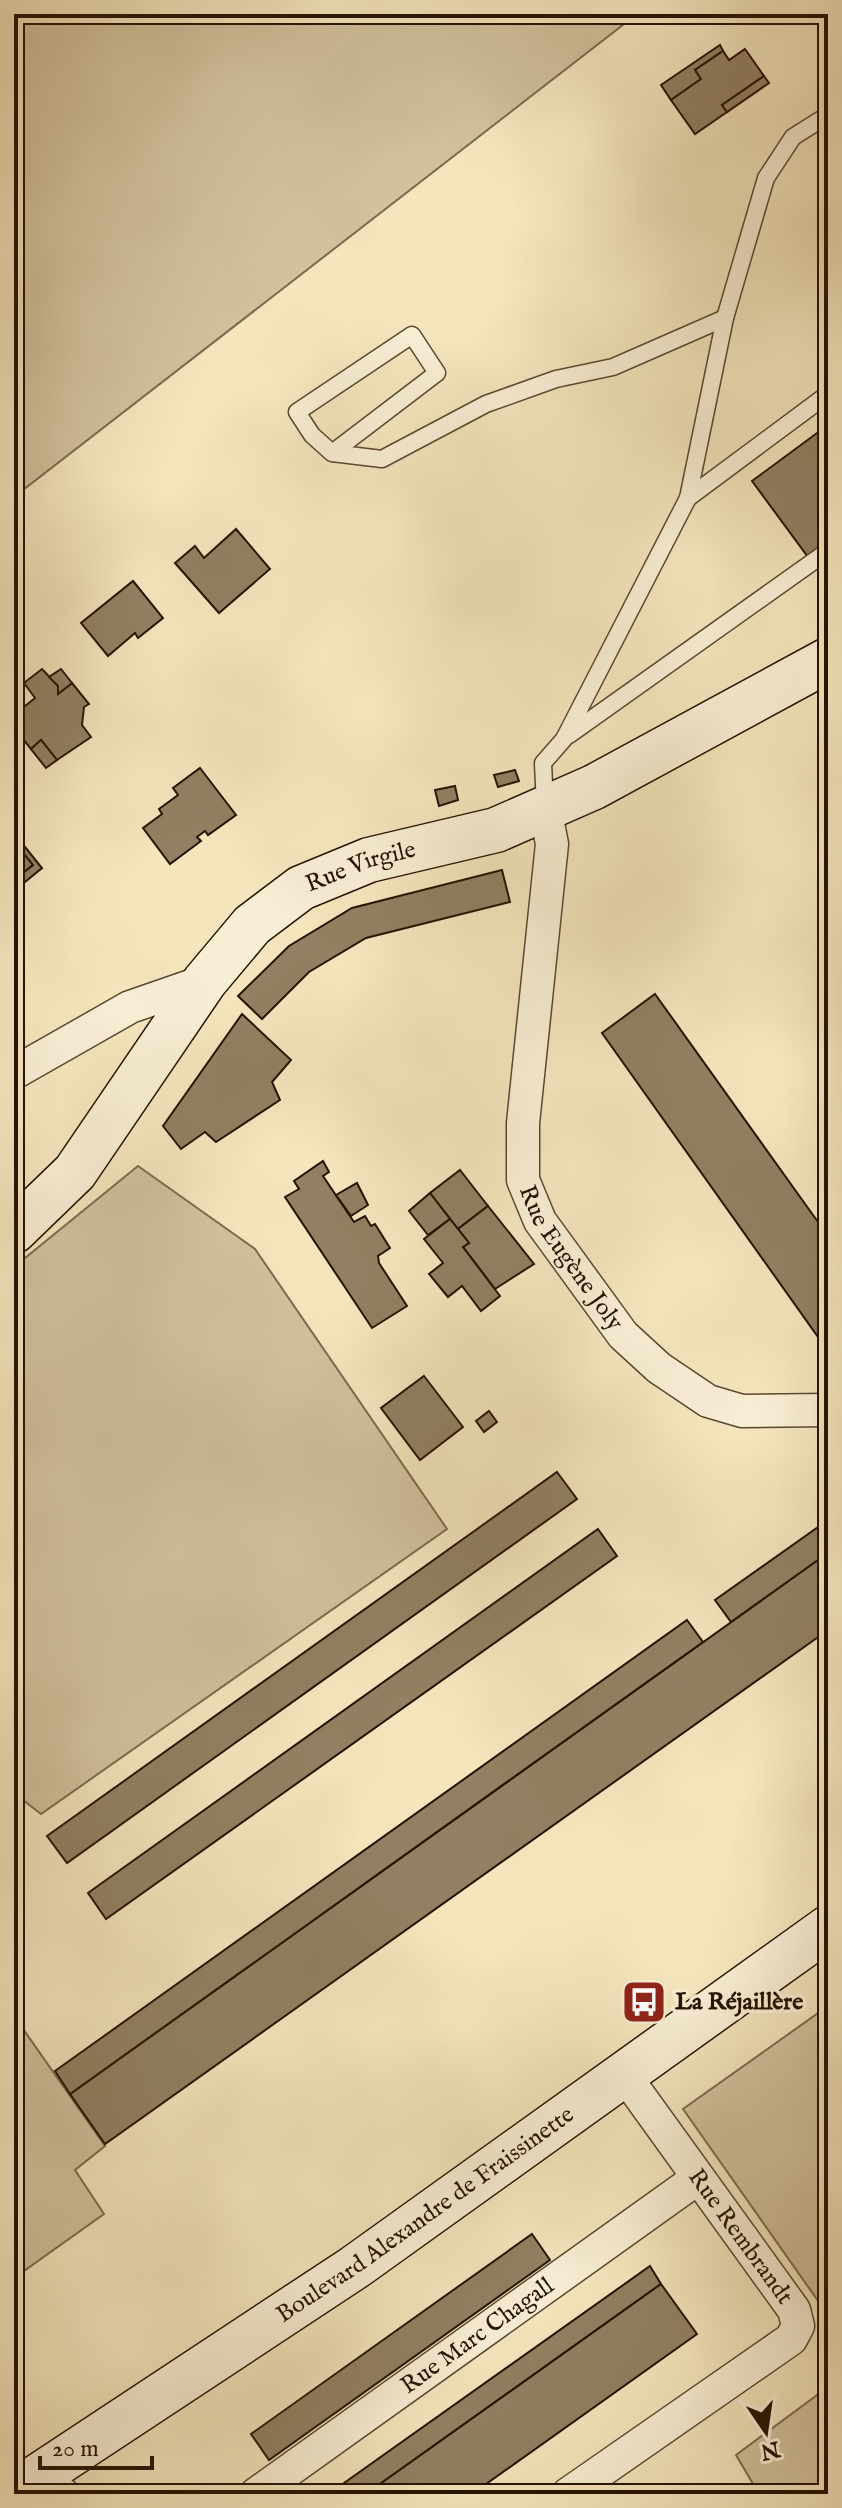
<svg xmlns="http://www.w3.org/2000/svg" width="842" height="2508" viewBox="0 0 842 2508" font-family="'IM FELL English',serif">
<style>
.green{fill:#d1c19d;stroke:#7b6a50;stroke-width:2}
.building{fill:#918063;stroke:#251202;stroke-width:2}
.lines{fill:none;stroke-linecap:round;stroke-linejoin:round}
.lane-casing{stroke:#594731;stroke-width:19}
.street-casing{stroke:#594731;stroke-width:35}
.secondary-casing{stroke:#251202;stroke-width:47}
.lane{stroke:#f8eed4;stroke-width:16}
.street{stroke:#f8eed4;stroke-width:32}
.secondary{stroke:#f8eed4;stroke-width:44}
.labels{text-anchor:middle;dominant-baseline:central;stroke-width:7;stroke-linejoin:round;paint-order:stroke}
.street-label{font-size:24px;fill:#251202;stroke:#f8eed4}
.poi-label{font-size:24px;font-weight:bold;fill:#251202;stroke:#f8eed4;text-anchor:start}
</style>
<rect width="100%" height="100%" fill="#f4e5bd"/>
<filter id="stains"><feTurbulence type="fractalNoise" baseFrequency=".0025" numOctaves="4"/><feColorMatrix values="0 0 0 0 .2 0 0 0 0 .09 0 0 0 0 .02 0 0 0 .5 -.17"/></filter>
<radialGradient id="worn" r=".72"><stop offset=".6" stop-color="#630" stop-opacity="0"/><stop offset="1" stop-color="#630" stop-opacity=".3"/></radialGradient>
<!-- green -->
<g class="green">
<polygon points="14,14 637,14 14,497"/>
<polygon points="138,1166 255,1249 447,1529 41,1814 14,1793 14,1267"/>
<polygon points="828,2006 828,2315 683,2109"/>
<polygon points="14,2016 105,2146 75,2170 104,2214 14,2278"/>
<polygon points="828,2387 828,2494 759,2494 736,2455"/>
</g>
<!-- building -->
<g class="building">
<polygon points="720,45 723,51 695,70 701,79 671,100 661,85"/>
<polygon points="745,49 764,76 722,105 727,112 695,134 671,100 701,79 695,70 723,51 729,60"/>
<polygon points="764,76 769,83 727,112 722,105"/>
<polygon points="828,425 828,542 808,557 752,481"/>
<polygon points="236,529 270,569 219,613 175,563 195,546 204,558"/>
<polygon points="133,581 163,618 138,638 135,633 108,656 81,623"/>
<polygon points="42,669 58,686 58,694 72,683 89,704 84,707 82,725 91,737 57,760 41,740 31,749 14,728 14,715 35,698 24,683"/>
<polygon points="61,669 72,683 58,694 58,686 49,677"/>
<polygon points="41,740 57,760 46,768 31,749"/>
<polygon points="200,768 236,815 208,835 205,831 197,837 201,841 170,864 143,828 162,814 159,809 178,795 173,788"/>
<polygon points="515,770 519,781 498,787 494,775"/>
<polygon points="455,786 458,800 439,806 435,790"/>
<polygon points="14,841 33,865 14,880"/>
<polygon points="25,847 42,868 14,891 14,880 33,865 21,850"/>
<polygon points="502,870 510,902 366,938 309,972 262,1019 238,996 289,946 352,908"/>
<polygon points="655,994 828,1236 828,1351 602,1033"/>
<polygon points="242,1014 291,1060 272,1082 280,1100 216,1142 205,1132 181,1149 163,1126"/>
<polygon points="323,1161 329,1172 323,1176 354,1222 365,1216 371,1226 375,1224 390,1248 378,1256 379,1263 407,1306 372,1328 285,1197 299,1189 294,1181"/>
<polygon points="460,1170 488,1206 458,1229 430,1193"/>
<polygon points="357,1183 368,1205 351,1216 336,1195"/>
<polygon points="430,1193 450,1219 428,1235 409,1211"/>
<polygon points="488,1206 534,1264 495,1289 463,1247 469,1243 458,1229"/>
<polygon points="450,1219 469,1243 463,1247 500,1296 481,1311 462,1286 448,1297 429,1274 443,1263 424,1239"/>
<polygon points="424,1376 463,1427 420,1460 381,1408"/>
<polygon points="489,1411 497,1422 484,1432 476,1421"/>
<polygon points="557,1472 577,1499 67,1863 47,1836"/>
<polygon points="828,1520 828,1553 731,1622 715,1600"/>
<polygon points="598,1529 617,1556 106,1919 88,1893"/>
<polygon points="828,1553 828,1630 105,2144 70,2094"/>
<polygon points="687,1620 703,1642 70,2094 55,2071"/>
<polygon points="532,2234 550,2260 269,2460 251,2434"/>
<polygon points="650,2266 661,2284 366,2494 341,2494 337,2488"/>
<polygon points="661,2284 697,2334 472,2494 366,2494"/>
</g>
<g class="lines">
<!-- lane casing -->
<g class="lane-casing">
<g id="lane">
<polyline points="332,453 437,373 412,335 297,412 312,435 332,453 382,459 486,404 556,379 613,367 725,318"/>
<polyline points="688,498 828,394"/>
<polyline points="569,735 828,551"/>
<polyline points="545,806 543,763 564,739 688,498 725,318 766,178 793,137 828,115"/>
</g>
</g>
<!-- street casing -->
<g class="street-casing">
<g id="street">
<path id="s1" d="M545 808 552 844 523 1123V1180L540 1221 623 1335 659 1368 708 1401 742 1411 828 1410"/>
<polyline points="14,1073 130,1007 205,981"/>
<polyline points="14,2485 63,2494"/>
<path id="s2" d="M256 2494 698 2178"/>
<polyline points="568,2494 791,2339 798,2326 794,2310 623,2073"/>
</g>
</g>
<!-- secondary casing -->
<g class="secondary-casing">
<g id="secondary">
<path id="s3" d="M14 1231 75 1172 205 981 252 925 301 888 369 860 496 830 594 787 828 660"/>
<path id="s4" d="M14 2492 355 2267 828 1928"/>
</g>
</g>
<!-- lane -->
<use href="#lane" class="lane"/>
<!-- street -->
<use href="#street" class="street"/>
<!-- secondary -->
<use href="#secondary" class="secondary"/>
</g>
<!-- icons -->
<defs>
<g id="bus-square" transform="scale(2.3)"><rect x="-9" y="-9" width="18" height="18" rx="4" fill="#8f2418" stroke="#f8eed4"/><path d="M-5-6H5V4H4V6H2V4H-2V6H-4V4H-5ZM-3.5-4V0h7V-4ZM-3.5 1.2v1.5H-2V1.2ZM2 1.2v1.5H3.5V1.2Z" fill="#fff"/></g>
</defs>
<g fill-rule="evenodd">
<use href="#bus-square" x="644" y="2002"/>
</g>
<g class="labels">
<!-- street labels -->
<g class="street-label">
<text stroke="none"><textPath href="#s3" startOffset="514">Rue Virgile</textPath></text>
<text stroke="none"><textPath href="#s1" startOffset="466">Rue Eugène Joly</textPath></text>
<text stroke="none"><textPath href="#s4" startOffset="496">Boulevard Alexandre de Fraissinette</textPath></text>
<text transform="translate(740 2237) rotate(54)">Rue Rembrandt</text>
<text stroke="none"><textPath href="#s2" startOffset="272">Rue Marc Chagall</textPath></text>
</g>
<!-- poi labels -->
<g class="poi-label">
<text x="675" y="2002">La Réjaillère</text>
</g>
</g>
<!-- margin -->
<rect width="842" height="2508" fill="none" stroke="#f4e5bd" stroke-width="48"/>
<rect x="16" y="16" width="810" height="2476" fill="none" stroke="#251202" stroke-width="4"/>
<rect x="24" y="24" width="794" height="2460" fill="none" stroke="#251202" stroke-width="2"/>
<!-- north arrow -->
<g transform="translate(766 2432) rotate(167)" stroke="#f8eed4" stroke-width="6" paint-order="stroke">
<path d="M0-6L14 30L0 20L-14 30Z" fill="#251202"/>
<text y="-12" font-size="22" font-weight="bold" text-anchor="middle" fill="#251202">N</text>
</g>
<!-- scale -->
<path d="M40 2456v12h112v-12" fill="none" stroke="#251202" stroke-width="4"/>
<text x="52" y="2456" font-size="24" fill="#251202" stroke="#f8eed4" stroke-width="6" paint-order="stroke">20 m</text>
<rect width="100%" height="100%" filter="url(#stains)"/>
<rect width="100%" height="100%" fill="url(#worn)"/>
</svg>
